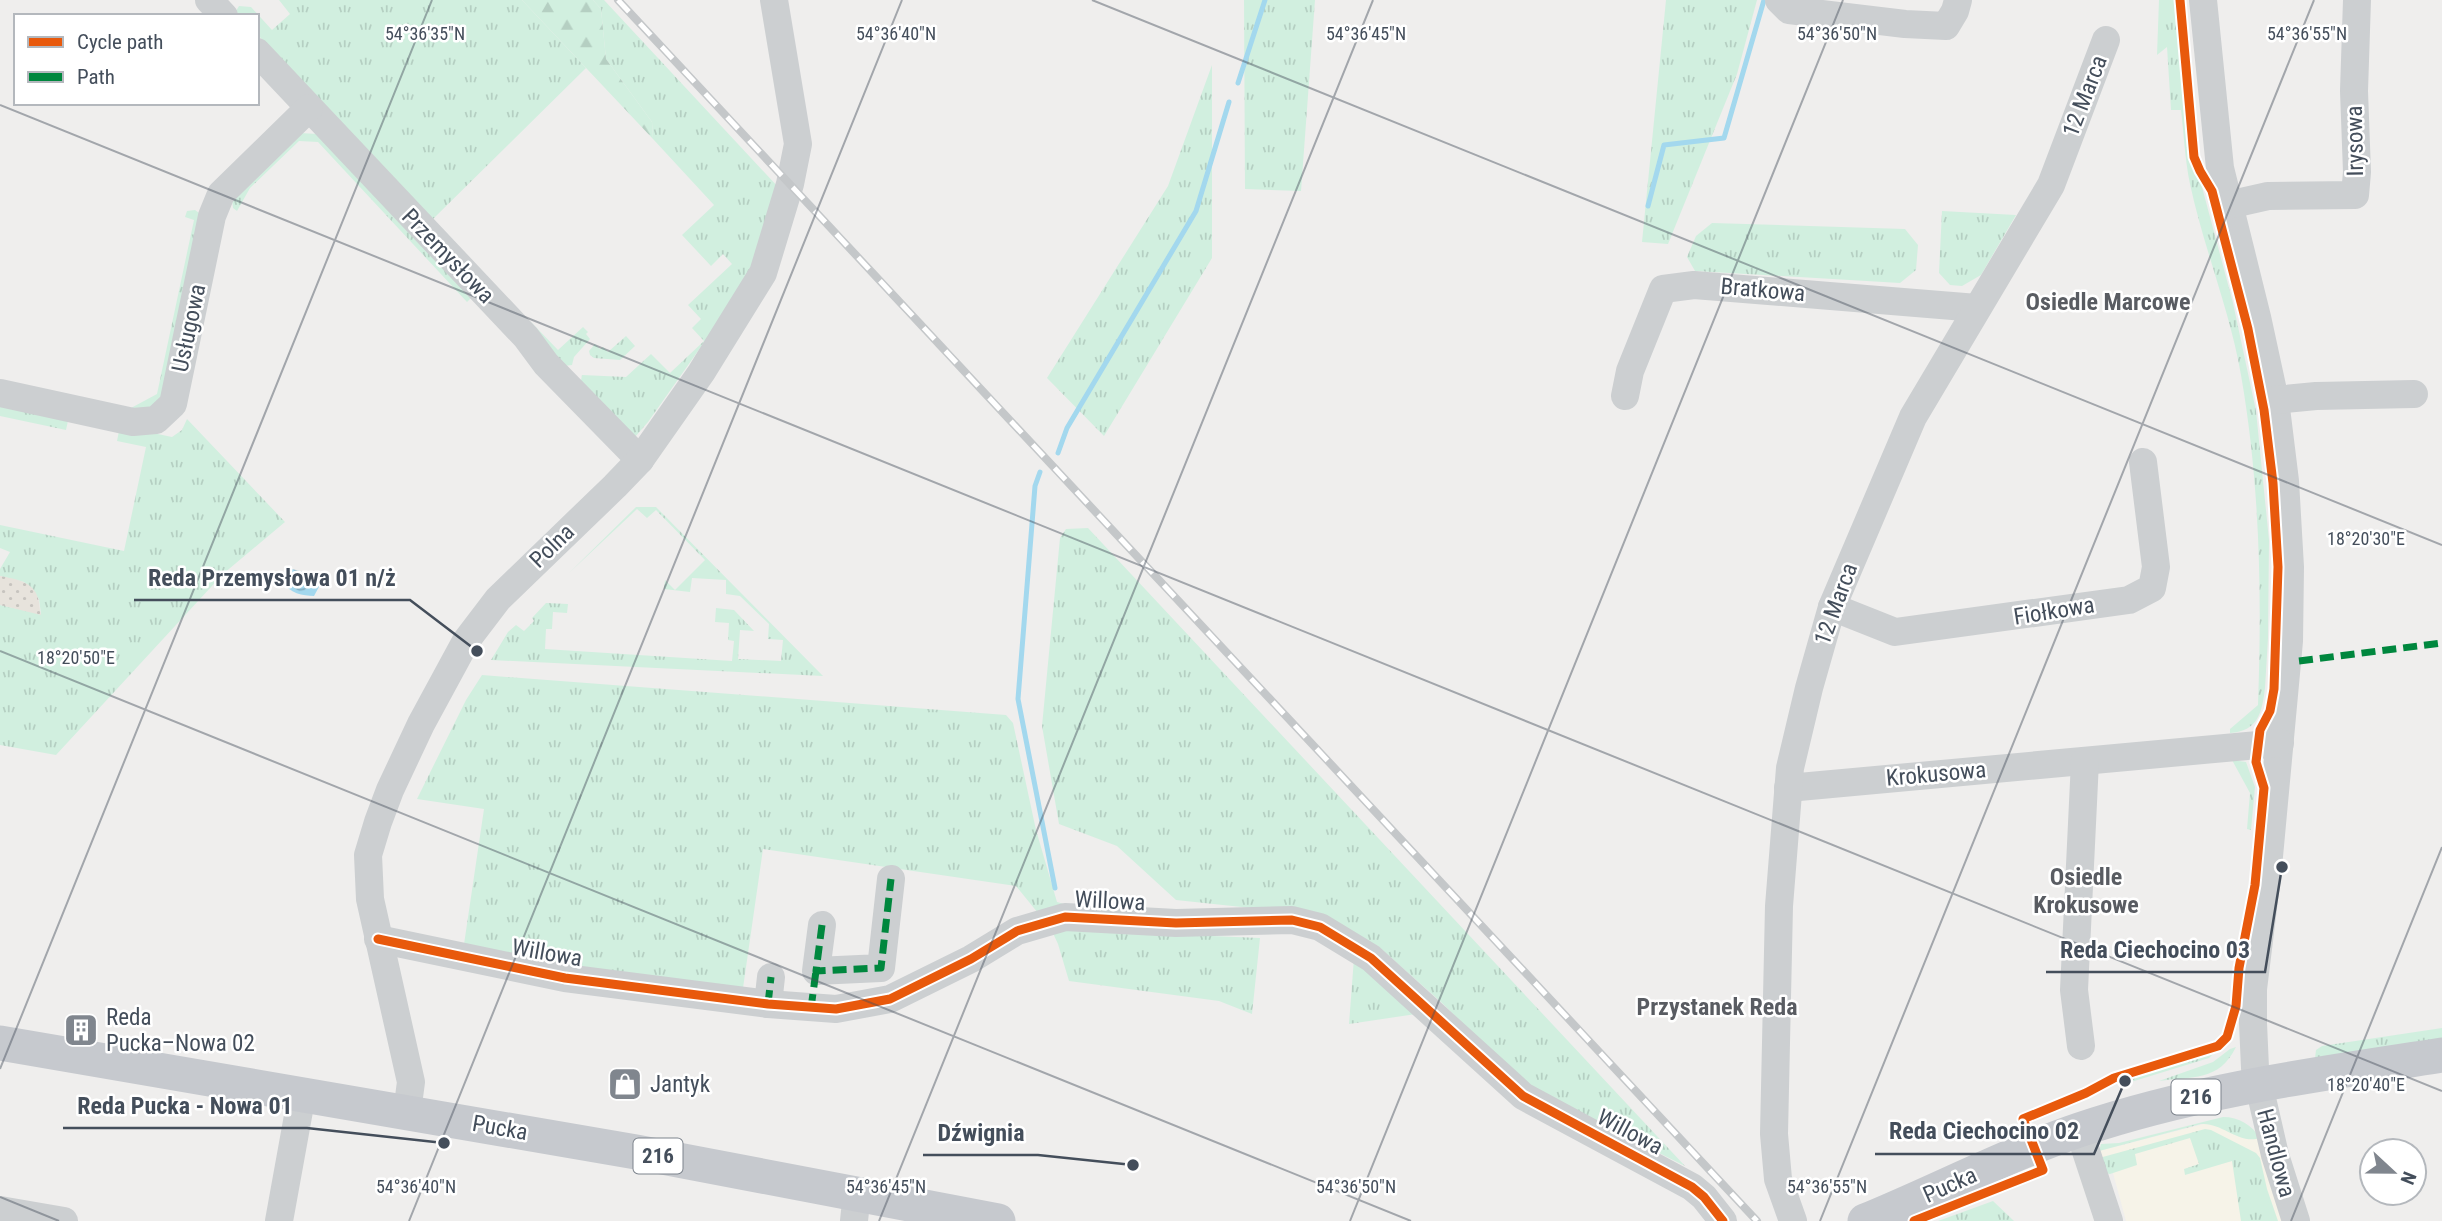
<svg xmlns="http://www.w3.org/2000/svg" width="2442" height="1221" viewBox="0 0 2442 1221" font-family="'Roboto Condensed',sans-serif">
<style>
.commercial{fill:#f6f3e8}
.grass{fill:url(#grass-tufts)}
.forest{fill:url(#forest-firs)}
.sand{fill:url(#sand-dots)}
.water{fill:url(#water-waves)}
.lines{fill:none;stroke-linecap:round;stroke-linejoin:round}
.stream{stroke:#a3d8ee;stroke-width:5}
.minor{stroke:#cccfd1;stroke-width:28}
.major{stroke:#c6c9ce;stroke-width:35}
.rail-casing{stroke:#c4c7c9;stroke-width:8}
.rail{stroke:#fff;stroke-width:5;stroke-dasharray:16;stroke-linecap:butt}
.quiet{stroke:#00873e;stroke-width:7;stroke-dasharray:14 7;stroke-linecap:butt}
.cycleway-casing{stroke:#fff;stroke-width:13}
.cycleway{stroke:#e8590c;stroke-width:9}
.ticks{fill:none;stroke:#444e5b;stroke-width:2;stroke-opacity:0.45}
.labels{text-anchor:middle;dominant-baseline:central;stroke-width:5;stroke-linejoin:round;paint-order:stroke}
.shield{fill:#fff;stroke:#7c838c;stroke-width:2}
.shield-label{font-size:21px;font-weight:bold;fill:#444e5b}
.street-label{font-size:23px;fill:#444e5b;stroke:#fff}
.poi-label{font-size:23px;fill:#444e5b;stroke:#fff;text-anchor:start}
.neighbourhood-label{font-size:24px;font-weight:bold;fill:#595c62;stroke:#fff}
.ticks-label{font-size:18px;text-anchor:middle;fill:#444e5b;stroke:#fff;stroke-width:5;stroke-linejoin:round;paint-order:stroke}
.leader{fill:none;stroke:#444e5b;stroke-width:2.5}
.callout-dot{fill:#444e5b;stroke:#fff;stroke-width:2.5}
.callout-label{font-size:24px;text-anchor:middle;font-weight:bold;fill:#444e5b;stroke:#fff;stroke-width:5;stroke-linejoin:round;paint-order:stroke}
</style>
<defs>
<pattern id="grass-tufts" width="24" height="20" patternUnits="userSpaceOnUse" patternTransform="scale(1.75)"><rect width="24" height="20" fill="#d1efdf"/><path d="M3 7l-1-3M5 7V3M7 7l1-3M15 17l-1-3M17 17v-4M19 17l1-3" fill="none" stroke="#b5cfc2"/></pattern>
<pattern id="forest-firs" width="22" height="20" patternUnits="userSpaceOnUse" patternTransform="scale(1.75)"><rect width="22" height="20" fill="#d1efdf"/><path d="M5 1l3.5 6h-7zM16 11l3.5 6h-7z" fill="#b5cfc2"/></pattern>
<pattern id="sand-dots" width="8" height="8" patternUnits="userSpaceOnUse" patternTransform="scale(1.75)"><rect width="8" height="8" fill="#e7e3dc"/><path d="M2 2h.1M6 6h.1" fill="none" stroke="#c7c4bf" stroke-width="1.8" stroke-linecap="round"/></pattern>
<pattern id="water-waves" width="16" height="10" patternUnits="userSpaceOnUse" patternTransform="scale(1.75)"><rect width="16" height="10" fill="#a3d8ee"/><path d="M0 5q4-4 8 0t8 0" fill="none" stroke="#86b1c4"/></pattern>
</defs>
<rect width="100%" height="100%" fill="#efeeed"/>
<!-- commercial -->
<polygon class="commercial" points="2208,1123 2260,1138 2285,1221 2126,1221 2113,1173 2099,1158 2099,1151"/>
<!-- grass -->
<g class="grass">
<polygon points="279,0 522,0 586,68 433,219 257,34 257,16 240,16 236,11 239,6 251,7 272,30 290,14"/>
<polygon points="593,0 604,0 779,188 751,270 729,307 648,422 635,437 580,386 582,375 626,377 651,354 670,373 704,341 692,328 701,319 688,305 732,264 723,254 711,266 682,235 714,205 653,139 652,122 606,59 601,9"/>
<polygon points="1244,0 1315,0 1301,191 1245,189"/>
<polygon points="1666,0 1757,0 1737,74 1668,244 1642,242"/>
<path d="M2159 0H2177L2191 156 2202 187 2233 303 2256 411 2269 540 2268 638 2265 688C2262 713 2258 731 2230 733V729L2258 705C2262 594 2260 484 2241 375 2230 311 2204 249 2190 184 2185 160 2184 135 2181 110H2171L2167 47 2157 55Z"/>
<polygon points="1212,65 1212,258 1104,436 1047,378 1168,186"/>
<polygon points="300,133 318,134 474,295 467,302 318,142 299,141 250,188 237,211 233,208 232,199"/>
<polygon points="195,210 202,215 169,393 153,408 131,408 157,394 194,220 185,217 187,211"/>
<polygon points="1942,211 2016,215 1981,275 1962,286 1950,285 1939,273"/>
<polygon points="1712,223 1905,229 1918,245 1916,270 1900,283 1695,271 1687,257 1696,236"/>
<polygon points="530,321 558,350 583,327 588,332 586,334 590,339 574,357 572,365 564,366"/>
<polygon points="626,336 635,346 620,360 594,358 590,355 589,351 595,344 600,349 603,347 608,352"/>
<polygon points="0,400 69,416 66,430 0,416"/>
<polygon points="187,419 285,522 223,574 56,755 0,745 0,605 41,614 39,599 24,582 0,576 0,569 10,552 0,548 0,525 124,551 146,447 117,441 120,426 172,437 182,430"/>
<polygon points="636,507 656,507 823,676 491,660 508,632 516,625 524,631 534,621 532,618 546,603 568,604 567,613 553,612 552,629 546,629 545,649 732,661 734,641 728,640 729,623 715,622 716,608 734,610 754,631 740,630 738,659 781,661 783,640 768,639 769,624 740,596 726,594 726,580 692,578 690,592 664,589 665,580 675,590 705,560 656,510 647,518 637,509 568,574"/>
<polygon points="1088,528 1685,1166 1529,1088 1442,1003 1378,946 1316,915 1176,900 1117,846 1059,824 1042,726 1060,538 1066,529"/>
<polygon points="482,675 1006,715 1013,723 1036,830 1057,902 1164,934 1260,938 1252,1014 1219,1001 1069,981 1058,944 1051,929 1016,886 763,849 742,995 463,951 484,809 417,799 466,700"/>
<polygon points="2232,760 2246,762 2255,787 2251,830 2247,829 2250,793"/>
<polygon points="1354,958 1416,1014 1349,1024"/>
<polygon points="2442,1028 2442,1039 2315,1058 2316,1050 2322,1046"/>
<path d="M2236 1047C2219 1082 2192 1076 2159 1081L2213 1062 2230 1049Z"/>
<polygon points="2218,1049 2209,1058 2131,1082 2130,1076"/>
<path d="M2223 1117C2239 1117 2252 1125 2260 1138 2239 1145 2222 1122 2201 1124L2099 1151 2101 1144 2119 1143Z"/>
<polygon points="2205,1129 2211,1130 2256,1153 2260,1158 2267,1189 2278,1221 2241,1221 2232,1161 2185,1175 2184,1169 2199,1164 2190,1138 2135,1154 2137,1165 2110,1174 2105,1173 2099,1158"/>
<polygon points="1993,1201 2014,1221 1938,1221"/>
</g>
<!-- forest -->
<polygon class="forest" points="522,0 593,0 601,9 606,59 652,122 653,139"/>
<!-- sand -->
<path class="sand" d="M0 576C15 579 33 581 38 598 40 603 39 609 41 615L0 605Z"/>
<!-- water -->
<path class="water" d="M289 569C302 570 312 575 320 585L314 596C303 596 289 593 283 582Z"/>
<g class="lines">
<!-- stream -->
<g class="stream">
<polyline points="1238,83 1265,0"/>
<polyline points="1648,206 1664,145 1724,138 1764,0"/>
<polyline points="1058,453 1067,428 1196,211 1229,102"/>
<polyline points="1040,472 1035,486 1018,699 1055,888"/>
</g>
<!-- minor -->
<g class="minor">
<polyline points="209,0 224,16"/>
<polyline points="1779,0 1789,10 1905,24 1946,26 1955,11 1958,0"/>
<polyline points="2203,0 2220,168 2257,317 2275,400 2285,481 2290,567 2289,641 2268,867 2253,989 2253,1023 2255,1068 2275,1155 2296,1221"/>
<polyline points="257,52 526,337 546,364 640,460"/>
<polyline points="2228,205 2268,196 2355,195 2357,172 2354,91 2357,0"/>
<polyline points="0,393 133,422 156,420 173,404 212,216 221,194 309,108"/>
<polyline points="1625,396 1630,371 1663,289 1694,285 1977,308"/>
<polyline points="2275,400 2316,396 2414,394"/>
<polyline points="1832,607 1895,632 2129,600 2152,588 2156,567 2143,462"/>
<polyline points="1788,788 2280,743"/>
<polyline points="822,925 816,971 881,968 891,879"/>
<polyline points="378,939 565,978 768,1004 836,1009 890,999 971,959 1017,931 1065,917 1176,923 1292,920 1320,927 1371,958 1523,1096 1692,1187 1704,1197 1723,1221"/>
<polyline points="768,1004 771,977"/>
<polyline points="2081,1046 2074,990 2085,761"/>
<polyline points="407,1112 411,1082 370,899 368,855 378,822 390,790 421,724 466,641 498,599 615,486 640,460 701,373 763,273 790,184 798,144 774,0"/>
<polyline points="2079,1130 2109,1221"/>
<polyline points="0,1210 64,1221"/>
<polyline points="279,1221 302,1094"/>
<polyline points="854,1221 857,1192"/>
<polyline points="1793,1221 1778,1179 1774,1134 1779,906 1790,768 1809,688 1832,607 1913,417 2051,185 2106,40"/>
</g>
<!-- major -->
<g class="major">
<polyline points="0,1043 636,1152 998,1221"/>
<path d="M1865 1221C1936 1192 2006 1155 2079 1130 2197 1090 2320 1074 2442 1055"/>
</g>
<!-- rail casing -->
<g class="rail-casing">
<polyline id="rail" points="618,0 1757,1221"/>
</g>
<!-- rail -->
<use href="#rail" class="rail"/>
<!-- quiet -->
<g class="quiet">
<polyline points="2299,661 2442,643"/>
<polyline points="822,925 816,971 881,968 891,879"/>
<polyline points="768,1004 771,977"/>
<polyline points="811,1008 816,971"/>
</g>
<!-- cycleway casing -->
<g class="cycleway-casing">
<g id="cycleway">
<polyline points="378,939 565,978 768,1004 836,1009 890,999 971,959 1017,931 1065,917 1176,923 1292,920 1320,927 1371,958 1523,1096 1692,1187 1704,1197 1723,1221"/>
<polyline points="1914,1221 2043,1170 2023,1119 2086,1093 2114,1078 2218,1046 2227,1037 2236,1006 2239,968 2255,885 2264,788 2256,762 2260,730 2270,711 2274,689 2278,567 2273,483 2264,410 2248,329 2212,191 2200,171 2194,157 2180,0"/>
</g>
</g>
<!-- cycleway -->
<use href="#cycleway" class="cycleway"/>
</g>
<!-- ticks -->
<path class="ticks" d="M1092 0 2442 545M0 105 2442 1091M0 651 1411 1221M0 1069 432 0M0 1197 59 1221M409 1221 902 0M879 1221 1373 0M1350 1221 1843 0M1820 1221 2314 0M2291 1221 2442 847"/>
<!-- icons -->
<defs>
<g id="building-square" transform="scale(1.75)"><rect x="-9" y="-9" width="18" height="18" rx="4" fill="#80868e" stroke="#fff"/><path d="M-4-6H4V6H1V3H-1V6H-4ZM-2.5-4.3h1.7v1.8h-1.7ZM.8-4.3h1.7v1.8H.8ZM-2.5-1h1.7V.8h-1.7ZM.8-1h1.7V.8H.8Z" fill="#fff"/></g>
<g id="shop-square" transform="scale(1.75)"><rect x="-9" y="-9" width="18" height="18" rx="4" fill="#80868e" stroke="#fff"/><path d="M-5-2.5h2.3a2.7 3.5 0 0 1 5.4 0H5L5.5 6h-11ZM-1.5-2.5h3a1.5 2.3 0 0 0-3 0Z" fill="#fff"/></g>
</defs>
<g fill-rule="evenodd">
<use href="#building-square" x="81" y="1030"/>
<use href="#shop-square" x="625" y="1084"/>
</g>
<g class="labels">
<!-- shield labels -->
<g class="shield">
<rect x="2171.5" y="1079.5" width="49" height="35" rx="5"/>
<rect x="633.5" y="1138.5" width="49" height="35" rx="5"/>
</g>
<g class="shield-label">
<text x="2196" y="1097">216</text>
<text x="658" y="1156">216</text>
</g>
<!-- street labels -->
<g class="street-label">
<text transform="translate(2085 96) rotate(-69)">12 Marca</text>
<text transform="translate(2355 141) rotate(-91)">Irysowa</text>
<text transform="translate(448 256) rotate(46)">Przemysłowa</text>
<text transform="translate(1763 290) rotate(5)">Bratkowa</text>
<text transform="translate(189 328) rotate(-78)">Usługowa</text>
<text transform="translate(552 546) rotate(-44)">Polna</text>
<text transform="translate(1836 604) rotate(-70)">12 Marca</text>
<text transform="translate(2054 611) rotate(-9)">Fiołkowa</text>
<text transform="translate(1936 774) rotate(-5)">Krokusowa</text>
<text transform="translate(1110 901) rotate(3)">Willowa</text>
<text transform="translate(547 953) rotate(10)">Willowa</text>
<text transform="translate(500 1128) rotate(10)">Pucka</text>
<text transform="translate(1630 1132) rotate(28)">Willowa</text>
<text transform="translate(2276 1153) rotate(75)">Handlowa</text>
<text transform="translate(1950 1185) rotate(-24)">Pucka</text>
</g>
<!-- poi labels -->
<g class="poi-label">
<text x="106" y="1017">Reda<tspan x="106" dy="26">Pucka–Nowa 02</tspan></text>
<text x="650" y="1084">Jantyk</text>
</g>
<!-- neighbourhood labels -->
<g class="neighbourhood-label">
<text x="2108" y="302">Osiedle Marcowe</text>
<text x="2086" y="877">Osiedle<tspan x="2086" dy="28">Krokusowe</tspan></text>
<text x="1717" y="1007">Przystanek Reda</text>
</g>
</g>
<g class="ticks-label">
<text x="425" y="40">54°36'35"N</text>
<text x="896" y="40">54°36'40"N</text>
<text x="1366" y="40">54°36'45"N</text>
<text x="1837" y="40">54°36'50"N</text>
<text x="2307" y="40">54°36'55"N</text>
<text x="2366" y="545">18°20'30"E</text>
<text x="76" y="664">18°20'50"E</text>
<text x="2366" y="1091">18°20'40"E</text>
<text x="416" y="1193">54°36'40"N</text>
<text x="886" y="1193">54°36'45"N</text>
<text x="1356" y="1193">54°36'50"N</text>
<text x="1827" y="1193">54°36'55"N</text>
</g>
<!-- callouts -->
<path class="leader" d="M477 651L410 600H134M2282 867L2265 972H2046M444 1143L307 1128H63M2125 1081L2094 1154H1875M1133 1165L1038 1155H923"/>
<g class="callout-dot">
<circle cx="477" cy="651" r="7"/>
<circle cx="2282" cy="867" r="7"/>
<circle cx="444" cy="1143" r="7"/>
<circle cx="2125" cy="1081" r="7"/>
<circle cx="1133" cy="1165" r="7"/>
</g>
<g class="callout-label">
<text x="272" y="586">Reda Przemysłowa 01 n/ż</text>
<text x="2155" y="958">Reda Ciechocino 03</text>
<text x="185" y="1114">Reda Pucka - Nowa 01</text>
<text x="1984" y="1139">Reda Ciechocino 02</text>
<text x="981" y="1141">Dźwignia</text>
</g>
<!-- legend -->
<rect x="14" y="14" width="245" height="91" fill="#ffffff" stroke="#b4b8bd" stroke-width="2"/>
<rect x="28" y="37" width="35" height="10" fill="#e8590c" stroke="#b4b8bd" stroke-width="2"/>
<text x="77" y="49" font-size="21" fill="#444e5b">Cycle path</text>
<rect x="28" y="72" width="35" height="10" fill="#00873e" stroke="#b4b8bd" stroke-width="2"/>
<text x="77" y="84" font-size="21" fill="#444e5b">Path</text>
<!-- north arrow -->
<g transform="translate(2393 1172) rotate(112)"><circle r="33" fill="#ffffff" stroke="#b4b8bd" stroke-width="2"/>
<path d="M0-5L12 26L0 18L-12 26Z" fill="#80868e"/>
<text y="-10" font-size="19" font-weight="bold" text-anchor="middle" fill="#444e5b">N</text>
</g>
</svg>
